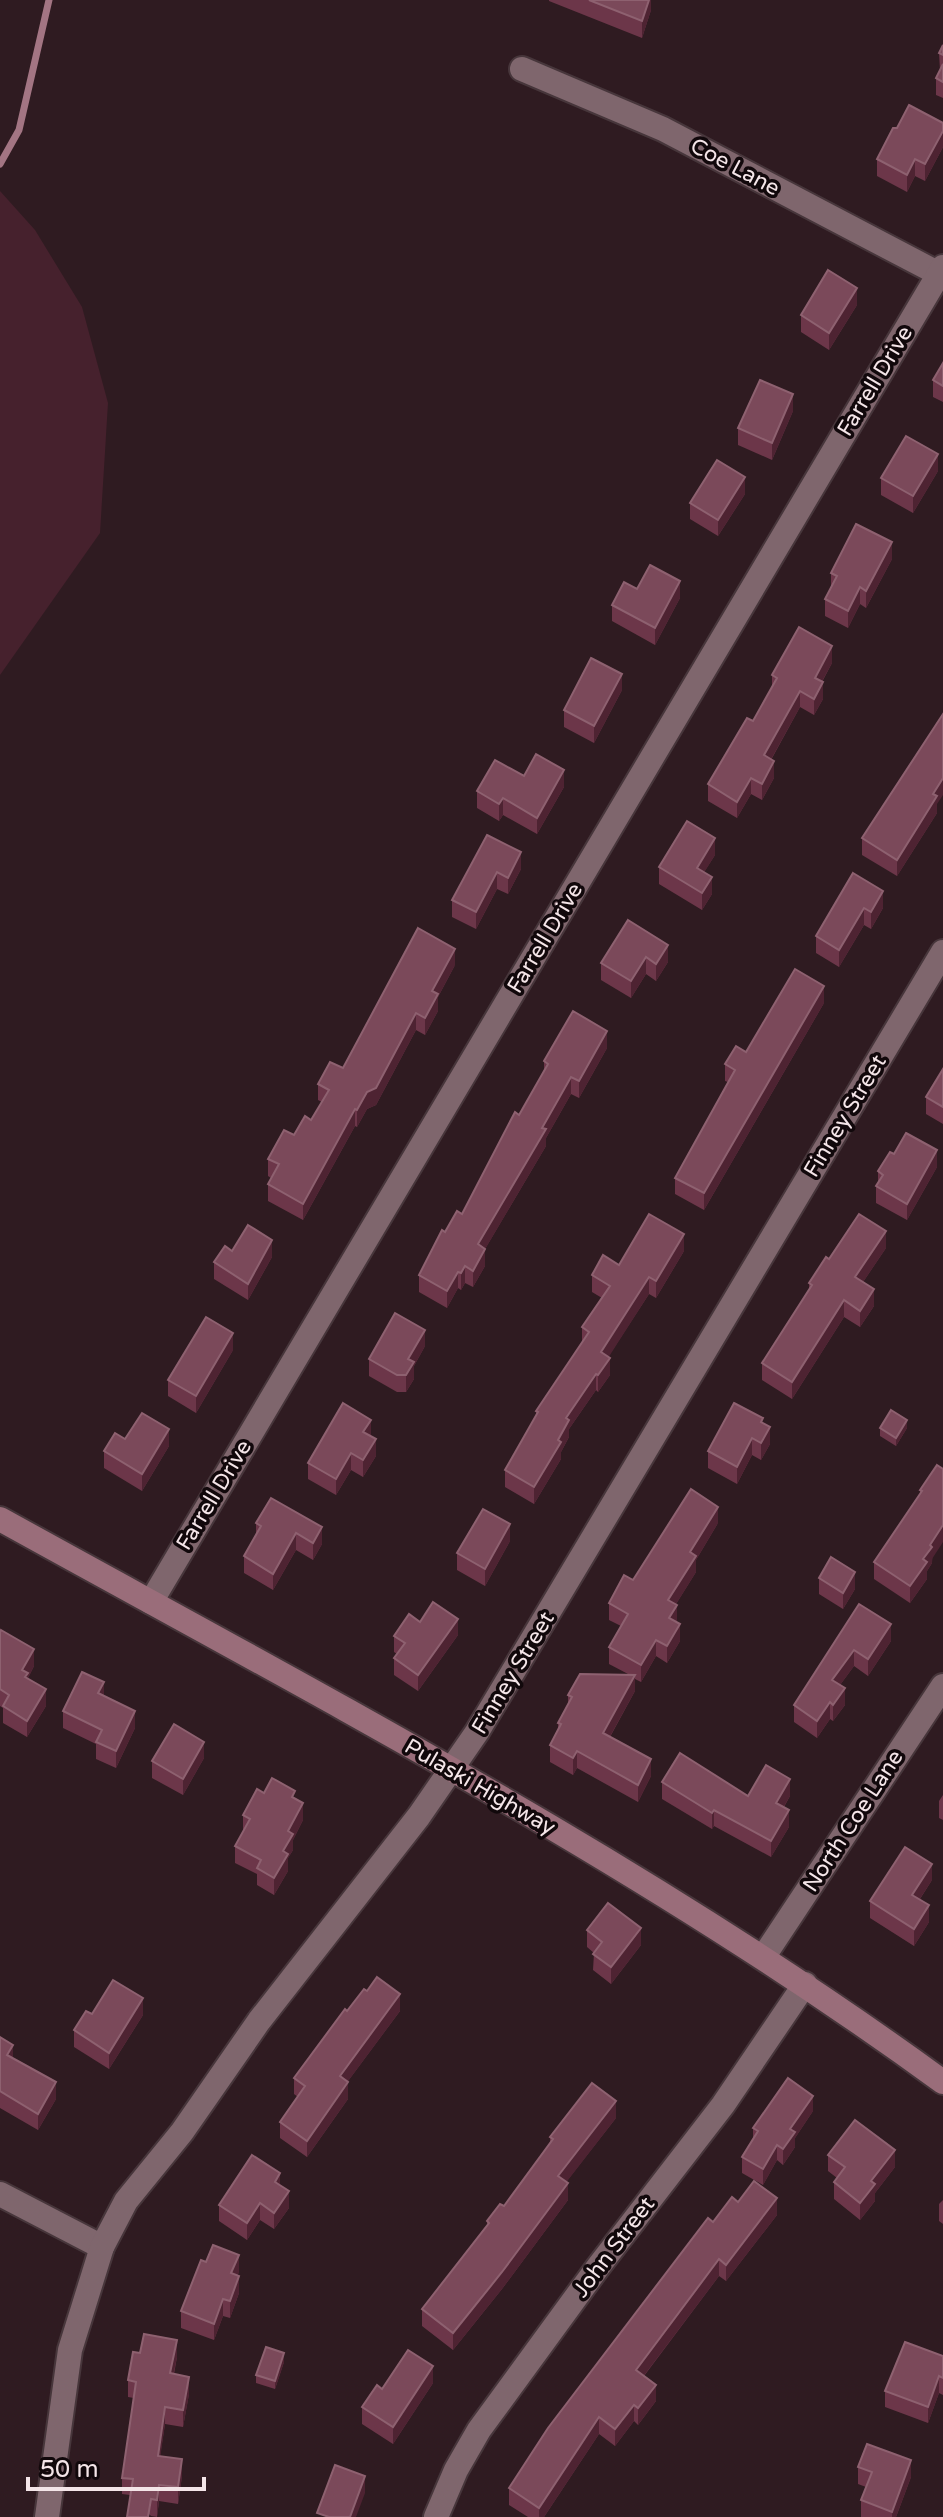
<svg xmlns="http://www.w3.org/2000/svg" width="943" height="2517" viewBox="0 0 943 2517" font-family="'Varela Round',sans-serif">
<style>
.green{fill:#46212d}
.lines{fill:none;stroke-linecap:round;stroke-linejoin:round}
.stream{stroke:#a37583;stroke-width:7}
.street-casing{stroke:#47363b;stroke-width:28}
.secondary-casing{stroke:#47363b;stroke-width:28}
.street{stroke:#7f666d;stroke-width:24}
.secondary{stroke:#9a6d7a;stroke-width:24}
.wall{fill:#6c3649}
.shaded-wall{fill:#4e2332}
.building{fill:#7b495a;stroke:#8e6170;stroke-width:2}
.labels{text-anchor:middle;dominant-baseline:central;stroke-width:7;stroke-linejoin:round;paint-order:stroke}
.street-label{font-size:22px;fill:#f4e5e8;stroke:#11080b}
</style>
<rect width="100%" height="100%" fill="#2f1b21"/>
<!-- green -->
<polygon class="green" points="0,191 35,230 82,307 108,403 100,533 0,675"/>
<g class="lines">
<!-- stream -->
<polyline class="stream" points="0,164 19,130 49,0"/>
<!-- street casing -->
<g class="street-casing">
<g id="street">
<polyline points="522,69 663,129 943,276"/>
<polyline points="151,1602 943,267"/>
<polyline points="764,1956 943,1686"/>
<polyline points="0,2194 102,2247"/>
<polyline points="47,2517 70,2350 102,2247 126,2201 182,2132 259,2021 419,1816 477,1732 943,952"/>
<polyline points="436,2517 456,2470 479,2430 598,2267 723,2105 805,1984"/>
</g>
</g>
<!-- secondary casing -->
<g class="secondary-casing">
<path id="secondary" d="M0 1519C320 1696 647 1866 943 2082"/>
</g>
<!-- street -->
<use href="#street" class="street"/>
<!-- secondary -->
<use href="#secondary" class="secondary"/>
</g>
<!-- wall -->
<g class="wall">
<polygon points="549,0 651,0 651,10 642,38 549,1"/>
<polygon points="943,45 943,98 936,95 936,78 940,70 939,53"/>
<polygon points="943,123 943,147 925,181 915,176 907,192 877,176 877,159"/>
<polygon points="857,305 829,350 801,332 801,315"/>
<polygon points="943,363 943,402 933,397 933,380"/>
<polygon points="793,411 772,460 738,445 738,428"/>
<polygon points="938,471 913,513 881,495 881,478"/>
<polygon points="745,494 718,536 690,519 690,503"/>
<polygon points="892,559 866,608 860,604 848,628 825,616 825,599 831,587 831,573"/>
<polygon points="680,598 655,645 612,621 612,605"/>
<polygon points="832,663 822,682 823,699 814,715 800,707 771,760 774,778 762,800 751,794 737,818 708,801 708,784 753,721 772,687 772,675"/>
<polygon points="622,690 594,743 564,727 564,710"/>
<polygon points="524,776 564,787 537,834 503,815 499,821 477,808 477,791"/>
<polygon points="937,804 937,813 897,876 862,855 862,838"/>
<polygon points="487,835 521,869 508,894 497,889 476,929 452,917 452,900"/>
<polygon points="715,855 704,872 712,894 702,910 659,884 659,867"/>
<polygon points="853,873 883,908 871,929 864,925 839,967 816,953 816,936"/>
<polygon points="628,920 668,962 656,981 646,974 631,998 601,980 601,963"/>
<polygon points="455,965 438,997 438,1011 425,1035 416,1030 376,1105 367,1109 357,1127 355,1126 303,1220 268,1201 268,1184 271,1178 268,1176 268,1159 311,1120 322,1102 318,1100 318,1084 343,1068"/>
<polygon points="824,1003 704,1210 675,1194 675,1178 728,1082 725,1081 725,1064"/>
<polygon points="607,1048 579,1098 571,1094 546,1138 546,1146 485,1249 485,1266 473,1287 465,1283 461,1290 458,1288 447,1308 419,1292 419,1275 445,1232 462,1214 544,1071 544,1061"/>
<polygon points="943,1069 943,1124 926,1114 926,1097"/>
<polygon points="894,1154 937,1167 907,1220 876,1203 876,1186 878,1183 878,1171"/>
<polygon points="886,1248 863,1282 874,1306 860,1327 844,1317 792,1399 762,1380 762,1363 809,1290 809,1283 829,1259"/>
<polygon points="232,1251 272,1257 248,1300 214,1279 214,1262"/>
<polygon points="684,1251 656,1298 649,1294 608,1357 610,1375 598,1392 596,1390 569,1429 569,1437 561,1452 561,1459 534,1504 505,1487 505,1470 536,1417 536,1411 582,1343 582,1327 602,1298 592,1292 592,1275 619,1265"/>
<polygon points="425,1346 414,1366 414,1379 406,1392 397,1392 369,1376 369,1359"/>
<polygon points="233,1350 196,1413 168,1396 168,1380"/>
<polygon points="763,1424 770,1444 761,1460 752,1455 737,1484 708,1468 708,1451"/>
<polygon points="880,1428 907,1428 896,1446 880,1436"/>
<polygon points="371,1436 376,1456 363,1477 351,1470 336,1495 308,1479 308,1463"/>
<polygon points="125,1439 169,1446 142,1491 104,1468 104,1451"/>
<polygon points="937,1465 932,1563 927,1571 927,1579 910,1603 874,1579 874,1562 920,1494 920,1490"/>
<polygon points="271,1498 322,1544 313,1560 296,1550 273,1590 244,1573 244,1556 256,1535 256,1523"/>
<polygon points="718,1523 696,1560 696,1572 676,1604 676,1622 680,1641 667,1663 656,1656 641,1682 635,1679 635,1691 610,1737 651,1776 638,1802 577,1768 573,1775 550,1762 550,1745 558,1730 558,1723 568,1705 568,1695 628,1674 609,1664 609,1647 621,1626 609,1620 609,1603 633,1580"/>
<polygon points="510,1541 485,1586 457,1570 457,1553"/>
<polygon points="819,1578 855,1589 843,1609 819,1594"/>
<polygon points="859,1604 891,1641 868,1676 854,1666 840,1685 845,1705 833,1721 830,1719 817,1738 794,1722 794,1705"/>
<polygon points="420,1622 458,1635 418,1691 394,1675 394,1658 397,1654 394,1652 394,1636"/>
<polygon points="0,1632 34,1666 28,1678 46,1706 27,1737 3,1723 3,1708 0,1706"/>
<polygon points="104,1696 135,1728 116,1768 96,1759 96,1744 63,1728 63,1711"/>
<polygon points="204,1758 183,1795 152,1778 152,1761"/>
<polygon points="662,1782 748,1796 790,1796 784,1807 789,1827 771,1857 714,1826 712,1829 662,1799"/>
<polygon points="264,1793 295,1799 303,1820 293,1840 293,1850 288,1858 288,1871 274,1895 257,1885 257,1874 235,1863 235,1846 243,1832 243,1815"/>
<polygon points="943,1795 943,1820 939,1818 939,1801"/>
<polygon points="932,1880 920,1899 929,1922 914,1946 870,1918 870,1901"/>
<polygon points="587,1930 641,1945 611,1984 593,1970 594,1953 587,1947"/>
<polygon points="347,2011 400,2011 348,2081 348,2099 307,2157 280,2138 280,2122 298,2097 294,2094 294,2078"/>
<polygon points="92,2014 143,2015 109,2069 74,2047 74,2030"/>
<polygon points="0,2037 13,2058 56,2099 38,2130 0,2108"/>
<polygon points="813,2111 795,2138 795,2147 783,2165 777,2160 763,2185 742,2173 742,2157 753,2140 753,2128"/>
<polygon points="616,2118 566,2182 568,2200 502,2289 453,2350 422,2326 422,2309 487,2226 487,2221 504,2206 550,2144 550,2137"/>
<polygon points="828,2155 895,2167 875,2193 875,2201 860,2220 834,2199 834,2182 837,2178 828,2171"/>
<polygon points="280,2186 289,2208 274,2229 260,2220 247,2240 219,2221 219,2205"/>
<polygon points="943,2200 943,2224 939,2221 939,2204"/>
<polygon points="738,2202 777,2215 726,2281 719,2276 644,2376 656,2401 638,2425 634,2421 615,2446 599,2434 544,2517 528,2517 509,2505 509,2488 713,2222"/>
<polygon points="239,2272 237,2276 239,2293 230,2318 223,2316 214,2340 181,2328 181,2311"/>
<polygon points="943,2356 943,2395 939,2393 928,2423 885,2407 885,2391"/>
<polygon points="177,2357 174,2374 189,2394 183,2427 165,2424 160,2456 182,2476 178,2504 159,2501 157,2517 151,2516 130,2495 122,2494 122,2478 134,2398 128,2397 128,2380"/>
<polygon points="284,2362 275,2389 256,2383 256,2375"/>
<polygon points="433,2383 393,2444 362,2424 362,2407 382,2389"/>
<polygon points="858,2467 911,2477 896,2517 861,2517 861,2500 866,2487 858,2484"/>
</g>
<!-- shaded-wall -->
<g class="shaded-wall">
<polygon points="649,0 651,0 651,10 642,38 642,21"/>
<polygon points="943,131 943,147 925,181 925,164"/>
<polygon points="915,159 915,176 907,192 907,175"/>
<polygon points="857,288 857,305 829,350 829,333"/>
<polygon points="793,394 793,411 772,460 772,443"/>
<polygon points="938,454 938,471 913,513 913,496"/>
<polygon points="745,477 745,494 718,536 718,520"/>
<polygon points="892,542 892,559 866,608 866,591"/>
<polygon points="680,581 680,598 655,645 655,628"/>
<polygon points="860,587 860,604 848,628 848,611"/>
<polygon points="832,646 832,663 815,694 815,678"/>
<polygon points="622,674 622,690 594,743 594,726"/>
<polygon points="823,682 823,699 814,715 814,699"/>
<polygon points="800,691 800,707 764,772 764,755"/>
<polygon points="774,761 774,778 762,800 762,784"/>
<polygon points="564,770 564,787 537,834 537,818"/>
<polygon points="751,778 751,794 737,818 737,802"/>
<polygon points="943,778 943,795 937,804 937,813 897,876 897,860 933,794"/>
<polygon points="503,798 503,815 499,821 499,804"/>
<polygon points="715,838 715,855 697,884 697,868"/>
<polygon points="521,852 521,869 508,894 508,878"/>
<polygon points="497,872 497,889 476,929 476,912"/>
<polygon points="712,877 712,894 702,910 702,893"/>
<polygon points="883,891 883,908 871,929 871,912"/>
<polygon points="864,908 864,925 839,967 839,950"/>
<polygon points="668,945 668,962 656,981 656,964"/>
<polygon points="455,949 455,965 438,997 438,1011 425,1035 425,1018 432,991"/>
<polygon points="646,957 646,974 631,998 631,981"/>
<polygon points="824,986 824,1003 704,1210 704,1193"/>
<polygon points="416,1013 416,1030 376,1105 367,1109 357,1127 357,1110"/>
<polygon points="607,1031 607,1048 579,1098 579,1081"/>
<polygon points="571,1077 571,1094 546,1138 546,1146 478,1261 478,1244"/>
<polygon points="355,1109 355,1126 303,1220 303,1204"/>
<polygon points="937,1150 937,1167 907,1220 907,1204"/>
<polygon points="886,1231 886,1248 855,1294 855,1277"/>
<polygon points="684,1234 684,1251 656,1298 656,1281"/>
<polygon points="272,1240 272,1257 248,1300 248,1284"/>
<polygon points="485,1249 485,1266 473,1287 473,1271"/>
<polygon points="465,1266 465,1283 461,1290 461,1273"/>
<polygon points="458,1272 458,1288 447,1308 447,1291"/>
<polygon points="649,1277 649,1294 601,1369 601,1352"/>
<polygon points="874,1289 874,1306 860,1327 860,1311"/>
<polygon points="844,1300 844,1317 792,1399 792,1382"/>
<polygon points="425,1330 425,1346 414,1366 414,1379 406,1392 406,1375 408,1359"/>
<polygon points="233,1333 233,1350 196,1413 196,1396"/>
<polygon points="610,1358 610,1375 598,1392 598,1375"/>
<polygon points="596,1374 596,1390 569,1429 569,1437 561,1452 561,1459 534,1504 534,1487 558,1440 566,1418"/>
<polygon points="371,1420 371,1436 363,1432"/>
<polygon points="907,1420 907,1428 896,1446 896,1438"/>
<polygon points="770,1427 770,1444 761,1460 761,1443"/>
<polygon points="169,1429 169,1446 142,1491 142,1474"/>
<polygon points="752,1438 752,1455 737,1484 737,1467"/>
<polygon points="376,1439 376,1456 363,1477 363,1460"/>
<polygon points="351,1453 351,1470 336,1495 336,1479"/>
<polygon points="718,1507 718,1523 696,1560 696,1572 668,1617 668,1600 690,1552"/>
<polygon points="510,1524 510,1541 485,1586 485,1569"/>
<polygon points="943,1525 943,1542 932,1559 932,1563 927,1571 927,1579 910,1603 910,1586 930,1545"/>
<polygon points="322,1527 322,1544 313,1560 313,1543"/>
<polygon points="296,1533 296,1550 273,1590 273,1574"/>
<polygon points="855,1572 855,1589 843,1609 843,1593"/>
<polygon points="677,1605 677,1622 669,1635 669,1618"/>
<polygon points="458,1619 458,1635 418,1691 418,1675"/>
<polygon points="680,1624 680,1641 667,1663 667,1646"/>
<polygon points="891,1624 891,1641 868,1676 868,1659"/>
<polygon points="656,1640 656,1656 641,1682 641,1665"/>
<polygon points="34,1649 34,1666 28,1678 28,1690 22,1670"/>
<polygon points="854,1650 854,1666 832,1696 832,1680"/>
<polygon points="635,1675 635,1691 603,1749 603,1733"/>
<polygon points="104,1682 104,1699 98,1693"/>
<polygon points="845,1688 845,1705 833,1721 833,1705"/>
<polygon points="46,1689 46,1706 27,1737 27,1721"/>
<polygon points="830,1702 830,1719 817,1738 817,1721"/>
<polygon points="135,1711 135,1728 116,1768 116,1751"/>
<polygon points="204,1742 204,1758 183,1795 183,1779"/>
<polygon points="577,1751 577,1768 573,1775 573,1758"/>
<polygon points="651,1759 651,1776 638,1802 638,1785"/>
<polygon points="790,1779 790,1796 776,1820 776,1803"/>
<polygon points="303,1803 303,1820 293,1840 293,1850 288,1858 288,1871 274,1895 274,1878 288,1831"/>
<polygon points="714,1810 714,1826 712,1829 712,1813"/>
<polygon points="789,1810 789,1827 771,1857 771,1841"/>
<polygon points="932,1864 932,1880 912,1911 912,1895"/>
<polygon points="929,1905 929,1922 914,1946 914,1929"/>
<polygon points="641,1928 641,1945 611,1984 611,1967"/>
<polygon points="400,1994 400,2011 340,2092 340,2076"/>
<polygon points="143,1998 143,2015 109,2069 109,2053"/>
<polygon points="13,2045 13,2062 7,2055"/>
<polygon points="56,2082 56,2099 38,2130 38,2114"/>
<polygon points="348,2082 348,2099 307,2157 307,2141"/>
<polygon points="813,2096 813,2111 795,2138 795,2147 783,2165 783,2149 790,2129"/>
<polygon points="616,2101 616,2118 558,2193 558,2176"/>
<polygon points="777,2145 777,2160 763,2185 763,2169"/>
<polygon points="895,2150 895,2167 875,2193 875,2201 860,2220 860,2203 871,2181"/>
<polygon points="280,2173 280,2190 275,2182"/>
<polygon points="568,2183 568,2200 502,2289 453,2350 453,2333"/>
<polygon points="289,2191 289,2208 274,2229 274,2213"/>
<polygon points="777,2198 777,2215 726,2281 726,2265"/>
<polygon points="260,2203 260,2220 247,2240 247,2223"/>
<polygon points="239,2255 239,2272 231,2290 231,2273"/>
<polygon points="719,2259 719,2276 636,2386 636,2370"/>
<polygon points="239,2276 239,2293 230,2318 230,2301"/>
<polygon points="223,2299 223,2316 214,2340 214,2324"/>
<polygon points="177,2340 177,2357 170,2390 170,2373"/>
<polygon points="284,2353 284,2362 275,2389 275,2381"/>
<polygon points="433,2366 433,2383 393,2444 393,2427"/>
<polygon points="939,2376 939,2393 928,2423 928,2407"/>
<polygon points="189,2377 189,2394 183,2427 183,2410"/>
<polygon points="656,2385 656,2401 638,2425 638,2408"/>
<polygon points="634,2405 634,2421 615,2446 615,2429"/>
<polygon points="165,2407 165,2424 158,2473 158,2456"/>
<polygon points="599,2417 599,2434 544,2517 539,2517 539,2508"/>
<polygon points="182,2459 182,2476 178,2504 178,2487"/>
<polygon points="911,2460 911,2477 896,2517 892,2517 892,2512"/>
<polygon points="365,2476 365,2493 356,2517 350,2517"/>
<polygon points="159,2485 159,2501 157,2517 157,2500"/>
</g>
<!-- building -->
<g class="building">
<polygon points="589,0 649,0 642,21"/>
<polygon points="943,45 943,55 939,53"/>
<polygon points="943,64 943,82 936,78"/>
<polygon points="909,105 943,123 943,131 925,164 915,159 907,175 877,159 893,128 897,128"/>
<polygon points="828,270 857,288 829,333 801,315"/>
<polygon points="943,363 943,386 933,380"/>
<polygon points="760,380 793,394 772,443 738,428"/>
<polygon points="906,436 938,454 913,496 881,478"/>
<polygon points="717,460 745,477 718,520 690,503"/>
<polygon points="856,524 892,542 866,591 860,587 848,611 825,599 837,576 831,573"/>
<polygon points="650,565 680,581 655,628 612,605 624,582 637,589"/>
<polygon points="799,627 832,646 815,678 823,682 814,699 800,691 764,755 774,761 762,784 751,778 737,802 708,784 747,718 753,721 777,678 772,675"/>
<polygon points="591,658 622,674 594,726 564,710"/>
<polygon points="943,714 943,778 933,794 937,796 897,860 862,838"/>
<polygon points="536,754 564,770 537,818 503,798 499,804 477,791 495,760 524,776"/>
<polygon points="687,821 715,838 697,868 712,877 702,893 659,867"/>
<polygon points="487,835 521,852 508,878 497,872 476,912 452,900"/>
<polygon points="853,873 883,891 871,912 864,908 839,950 816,936"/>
<polygon points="628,920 668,945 656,964 646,957 631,981 601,963"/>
<polygon points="418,928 455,949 432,991 438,994 425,1018 416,1013 376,1088 367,1092 357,1110 355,1109 303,1204 268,1184 279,1164 268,1159 284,1130 294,1135 305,1116 311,1120 329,1090 318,1084 330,1062 343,1068"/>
<polygon points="795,969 824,986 704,1193 675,1178 735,1070 725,1064 736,1046 746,1052"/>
<polygon points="573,1011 607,1031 579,1081 571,1077 542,1128 546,1129 478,1244 485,1249 473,1271 465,1266 461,1273 458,1272 447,1291 419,1275 442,1230 445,1232 457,1211 462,1214 515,1112 519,1115 548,1064 544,1061"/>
<polygon points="943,1069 943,1107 926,1097"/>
<polygon points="906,1133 937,1150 907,1204 876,1186 883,1175 878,1171 890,1152 894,1154"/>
<polygon points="649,1214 684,1234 656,1281 649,1277 601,1352 610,1358 598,1375 596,1374 566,1418 569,1420 558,1440 561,1442 534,1487 505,1470 538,1412 536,1411 589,1332 582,1327 610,1286 592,1275 603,1255 619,1265"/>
<polygon points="859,1214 886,1231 855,1277 874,1289 860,1311 844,1300 792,1382 762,1363 812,1285 809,1283 826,1257 829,1259"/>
<polygon points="248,1225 272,1240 248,1284 214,1262 225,1246 232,1251"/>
<polygon points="395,1313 425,1330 408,1359 414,1362 406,1375 397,1375 369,1359"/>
<polygon points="206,1317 233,1333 196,1396 168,1380"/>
<polygon points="343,1403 371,1420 363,1432 376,1439 363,1460 351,1453 336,1479 308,1463"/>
<polygon points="734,1403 763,1418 761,1422 770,1427 761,1443 752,1438 737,1467 708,1451"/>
<polygon points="891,1410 907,1420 896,1438 880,1428"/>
<polygon points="142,1413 169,1429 142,1474 104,1451 115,1433 125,1439"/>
<polygon points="937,1465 943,1469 943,1525 930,1545 932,1547 923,1559 927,1562 910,1586 874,1562 922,1491 920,1490"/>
<polygon points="691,1489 718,1507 690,1552 696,1556 668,1600 677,1605 669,1618 680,1624 667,1646 656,1640 641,1665 609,1647 628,1614 609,1603 624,1575 633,1580"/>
<polygon points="271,1498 322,1527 313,1543 296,1533 273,1574 244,1556 261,1526 256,1523"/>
<polygon points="483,1509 510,1524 485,1569 457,1553"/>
<polygon points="831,1557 855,1572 843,1593 819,1578"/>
<polygon points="433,1602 458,1619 418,1675 394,1658 405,1643 394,1636 409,1614 420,1622"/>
<polygon points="859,1604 891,1624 868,1659 854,1650 832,1680 845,1688 833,1705 830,1702 817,1721 794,1705"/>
<polygon points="1,1630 34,1649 22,1670 28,1673 25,1677 46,1689 27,1721 3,1706 9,1695 0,1689 0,1632"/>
<polygon points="82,1672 104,1682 98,1693 135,1711 116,1751 96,1742 102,1730 63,1711"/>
<polygon points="580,1674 635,1675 603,1733 651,1759 638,1785 577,1751 573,1758 550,1745 561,1724 558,1723 572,1697 568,1695"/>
<polygon points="174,1724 204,1742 183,1779 152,1761"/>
<polygon points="680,1753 748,1796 766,1765 790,1779 776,1803 789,1810 771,1841 714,1810 712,1813 662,1782"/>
<polygon points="272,1778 295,1791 292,1797 303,1803 288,1831 293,1834 283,1851 288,1854 274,1878 257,1868 261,1860 235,1846 250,1819 243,1815 257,1789 264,1793"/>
<polygon points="905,1847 932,1864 912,1895 929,1905 914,1929 870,1901"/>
<polygon points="608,1903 641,1928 611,1967 593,1954 602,1942 587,1930"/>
<polygon points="377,1977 400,1994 340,2076 348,2082 307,2141 280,2122 305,2086 294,2078 345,2009 347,2011 364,1989 367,1991"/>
<polygon points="113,1980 143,1998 109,2053 74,2030 86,2011 92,2014"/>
<polygon points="0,2037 13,2045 7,2055 56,2082 38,2114 0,2091"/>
<polygon points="788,2078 813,2096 790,2129 795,2132 783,2149 777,2145 763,2169 742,2157 758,2131 753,2128"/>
<polygon points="592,2083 616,2101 558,2176 568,2183 502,2272 453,2333 422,2309 489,2223 487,2221 500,2204 504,2206 553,2139 550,2137"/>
<polygon points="855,2120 895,2150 871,2181 875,2184 860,2203 834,2182 845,2167 828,2155"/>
<polygon points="252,2155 280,2173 275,2182 289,2191 274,2213 260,2203 247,2223 219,2205"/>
<polygon points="754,2181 777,2198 726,2265 719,2259 636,2370 656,2385 638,2408 634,2405 615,2429 599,2417 539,2508 509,2488 548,2428 708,2218 713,2222 732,2197 738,2202"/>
<polygon points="213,2245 239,2255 231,2273 239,2276 230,2301 223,2299 214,2324 181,2311 201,2260 206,2262"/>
<polygon points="144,2334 177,2340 170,2373 189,2377 183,2410 165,2407 158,2456 182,2459 178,2487 159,2485 157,2500 151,2499 148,2517 127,2517 133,2479 122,2478 136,2382 128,2380 133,2352 140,2353"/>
<polygon points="905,2342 943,2356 943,2378 939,2376 928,2407 885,2391"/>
<polygon points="266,2347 284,2353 275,2381 256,2375"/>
<polygon points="408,2350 433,2366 393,2427 362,2407 377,2385 382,2389"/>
<polygon points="867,2444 911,2460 892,2512 861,2500 872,2472 858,2467"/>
<polygon points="335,2465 365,2476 350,2517 329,2517 317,2513"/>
</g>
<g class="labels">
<!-- street labels -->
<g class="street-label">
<text transform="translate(735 167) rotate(28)">Coe Lane</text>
<text transform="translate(875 381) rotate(-59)">Farrell Drive</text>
<text transform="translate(545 938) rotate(-59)">Farrell Drive</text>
<text transform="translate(845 1116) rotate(-59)">Finney Street</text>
<text transform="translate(214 1495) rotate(-59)">Farrell Drive</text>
<text transform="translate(513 1673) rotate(-59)">Finney Street</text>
<text transform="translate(480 1787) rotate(30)">Pulaski Highway</text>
<text transform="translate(853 1821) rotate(-57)">North Coe Lane</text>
<text transform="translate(614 2247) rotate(-53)">John Street</text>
</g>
</g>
<!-- scale -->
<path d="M28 2477v12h176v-12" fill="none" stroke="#f4e5e8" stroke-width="4"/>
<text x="40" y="2477" font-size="24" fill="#f4e5e8" stroke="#11080b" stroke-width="6" paint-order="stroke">50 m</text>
</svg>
